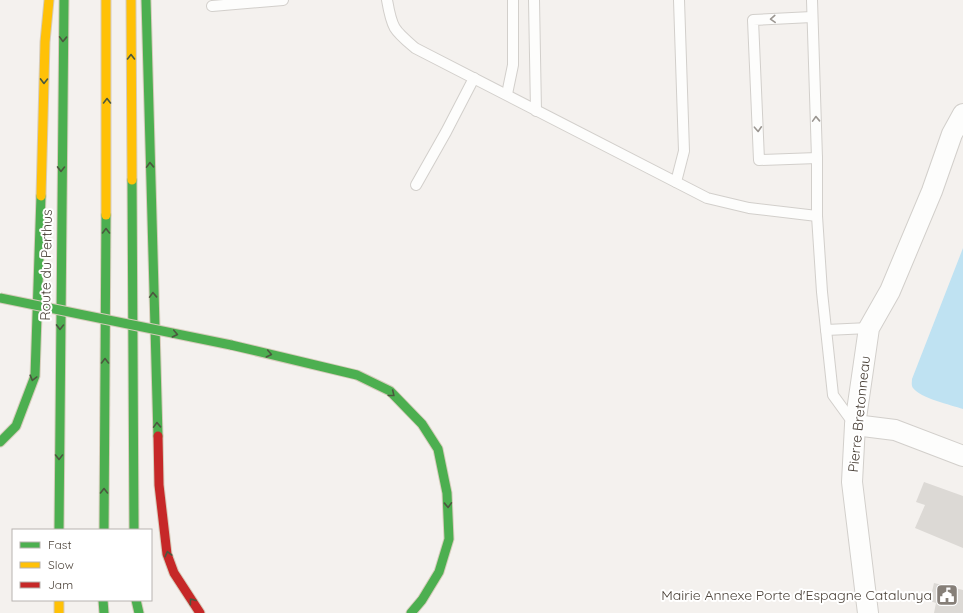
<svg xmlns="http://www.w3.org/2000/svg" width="963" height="613" viewBox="0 0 963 613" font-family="Quicksand,sans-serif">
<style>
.water{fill:#bfe2f2}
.building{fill:#dcd9d5}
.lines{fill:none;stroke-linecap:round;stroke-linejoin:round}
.lane-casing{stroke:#d2cfcb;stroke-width:12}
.street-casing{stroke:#d2cfcb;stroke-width:22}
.fast-casing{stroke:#d6ccbb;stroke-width:11}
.slow-casing{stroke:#d6ccbb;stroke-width:11}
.jam-casing{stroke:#d6ccbb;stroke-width:11}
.lane{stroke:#fdfdfc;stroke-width:10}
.street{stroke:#fdfdfc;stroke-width:20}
.fast{stroke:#4caf50;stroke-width:9}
.slow{stroke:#ffc107;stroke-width:9}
.jam{stroke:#c62828;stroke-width:9}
.fast-bridge-casing{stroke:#d6ccbb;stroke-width:11;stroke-linecap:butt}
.fast-bridge{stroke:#4caf50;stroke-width:9}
.oneway{stroke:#9b9691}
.oneway2{stroke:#4b583e}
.labels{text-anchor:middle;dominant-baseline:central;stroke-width:4;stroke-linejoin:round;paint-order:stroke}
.street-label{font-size:14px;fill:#4b4239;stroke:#fff}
.poi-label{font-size:14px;fill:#4b4239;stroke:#fff;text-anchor:end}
</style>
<rect width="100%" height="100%" fill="#f4f1ee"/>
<!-- water -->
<path class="water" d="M963 248V409C951 405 920 398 913 388 911 385 912 382 912 379Z"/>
<!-- building -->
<g class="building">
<polygon points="924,482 963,496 963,548 915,528 925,505 916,502"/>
<polygon points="934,583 963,590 963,613 934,613 936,603 930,601"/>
</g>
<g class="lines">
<!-- lane casing -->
<g class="lane-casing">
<g id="lane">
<path d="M387 0C392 29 394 30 415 48L707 198 749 208 817 216"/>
<polyline points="534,0 536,111"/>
<polyline points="812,0 817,158 817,216 822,292 833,395 854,424"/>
<polyline points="212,6 283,0"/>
<polyline points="812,17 753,20 759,160 817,158"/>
<polyline points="507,94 513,65 513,0"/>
<polyline points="676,182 684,151 679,0"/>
<polyline points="416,185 446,132 474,78"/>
<polyline points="826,330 869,328"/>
</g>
</g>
<!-- street casing -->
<g class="street-casing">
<g id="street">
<polyline points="855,425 895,430 963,456"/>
<polyline points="868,613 852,482 855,425 869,328 890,291 932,191 952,134 963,114"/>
</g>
</g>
<!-- fast casing -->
<g class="fast-casing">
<g id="fast">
<polyline points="146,0 158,436"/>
<polyline points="132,180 134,530"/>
<polyline points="231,345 357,375 390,391 422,424 438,449 447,493 449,539 439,572 422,600 411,613"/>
<polyline points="0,442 16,426 35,376 41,196"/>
<polyline points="59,530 64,0"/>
<polyline points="104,530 106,215"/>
<polyline points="103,600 104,613"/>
<polyline points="136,600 139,613"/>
</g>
</g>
<!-- slow casing -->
<g class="slow-casing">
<g id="slow">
<polyline points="106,0 106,215"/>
<polyline points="131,0 132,180"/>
<polyline points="41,196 45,42 49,0"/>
<polyline points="59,600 59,613"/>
</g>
</g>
<!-- jam casing -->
<g class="jam-casing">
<polyline id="jam" points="158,436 159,485 167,554 174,573 200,613"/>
</g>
<!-- lane -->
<use href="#lane" class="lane"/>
<!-- street -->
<use href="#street" class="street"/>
<!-- fast -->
<use href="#fast" class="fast"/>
<!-- slow -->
<use href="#slow" class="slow"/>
<!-- jam -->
<use href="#jam" class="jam"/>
<!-- fast-bridge casing -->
<g class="fast-bridge-casing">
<polyline id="fast-bridge" points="0,298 231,345"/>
</g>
<!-- fast-bridge -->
<use href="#fast-bridge" class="fast-bridge"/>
</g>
<!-- one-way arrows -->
<defs><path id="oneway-chevron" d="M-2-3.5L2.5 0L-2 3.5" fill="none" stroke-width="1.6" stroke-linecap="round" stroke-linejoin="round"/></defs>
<g class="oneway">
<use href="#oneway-chevron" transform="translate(773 19) rotate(177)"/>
<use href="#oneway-chevron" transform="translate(816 119) rotate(-92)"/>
<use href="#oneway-chevron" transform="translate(758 129) rotate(87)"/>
</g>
<g class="oneway2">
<use href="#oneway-chevron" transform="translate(63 39) rotate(92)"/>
<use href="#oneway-chevron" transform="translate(131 57) rotate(-90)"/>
<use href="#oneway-chevron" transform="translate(44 81) rotate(91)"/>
<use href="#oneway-chevron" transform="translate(107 101) rotate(-90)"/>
<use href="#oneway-chevron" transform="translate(150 165) rotate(-92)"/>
<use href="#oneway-chevron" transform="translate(61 169) rotate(91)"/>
<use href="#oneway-chevron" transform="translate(106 231) rotate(-90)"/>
<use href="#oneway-chevron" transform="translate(153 295) rotate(-92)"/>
<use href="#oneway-chevron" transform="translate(60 327) rotate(91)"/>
<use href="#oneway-chevron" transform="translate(175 334) rotate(12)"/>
<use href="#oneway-chevron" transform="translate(269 354) rotate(12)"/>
<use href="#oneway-chevron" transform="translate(105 361) rotate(-90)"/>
<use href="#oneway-chevron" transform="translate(33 378) rotate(105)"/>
<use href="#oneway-chevron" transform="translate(392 394) rotate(39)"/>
<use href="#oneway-chevron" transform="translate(157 425) rotate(-92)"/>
<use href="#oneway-chevron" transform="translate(59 457) rotate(90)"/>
<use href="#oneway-chevron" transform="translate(104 491) rotate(-90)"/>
<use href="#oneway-chevron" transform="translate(448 505) rotate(88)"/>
<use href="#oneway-chevron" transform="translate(168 554) rotate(-104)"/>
<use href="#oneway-chevron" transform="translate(192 601) rotate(-126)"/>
</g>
<!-- icons -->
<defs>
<g id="civic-square" transform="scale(1.15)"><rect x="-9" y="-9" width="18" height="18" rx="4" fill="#867f78" stroke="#fff"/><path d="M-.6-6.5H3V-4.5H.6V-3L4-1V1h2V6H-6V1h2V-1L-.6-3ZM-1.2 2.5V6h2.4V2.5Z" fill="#fff"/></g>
</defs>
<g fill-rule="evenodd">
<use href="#civic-square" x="947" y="595"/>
</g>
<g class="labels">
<!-- street labels -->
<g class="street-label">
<text transform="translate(46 265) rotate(-89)">Route du Perthus</text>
<text transform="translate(859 414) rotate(-84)">Pierre Bretonneau</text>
</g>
<!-- poi labels -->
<g class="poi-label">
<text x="932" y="595">Mairie Annexe Porte d'Espagne Catalunya</text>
</g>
</g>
<!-- legend -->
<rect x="12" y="529" width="140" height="72" fill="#ffffff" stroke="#b7b3b0"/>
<rect x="20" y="542" width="20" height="6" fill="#4caf50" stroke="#b7b3b0"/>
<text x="48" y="549" font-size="12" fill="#4b4239">Fast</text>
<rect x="20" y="562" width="20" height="6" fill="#ffc107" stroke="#b7b3b0"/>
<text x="48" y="569" font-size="12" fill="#4b4239">Slow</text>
<rect x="20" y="582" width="20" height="6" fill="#c62828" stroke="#b7b3b0"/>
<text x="48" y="589" font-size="12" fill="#4b4239">Jam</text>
</svg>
